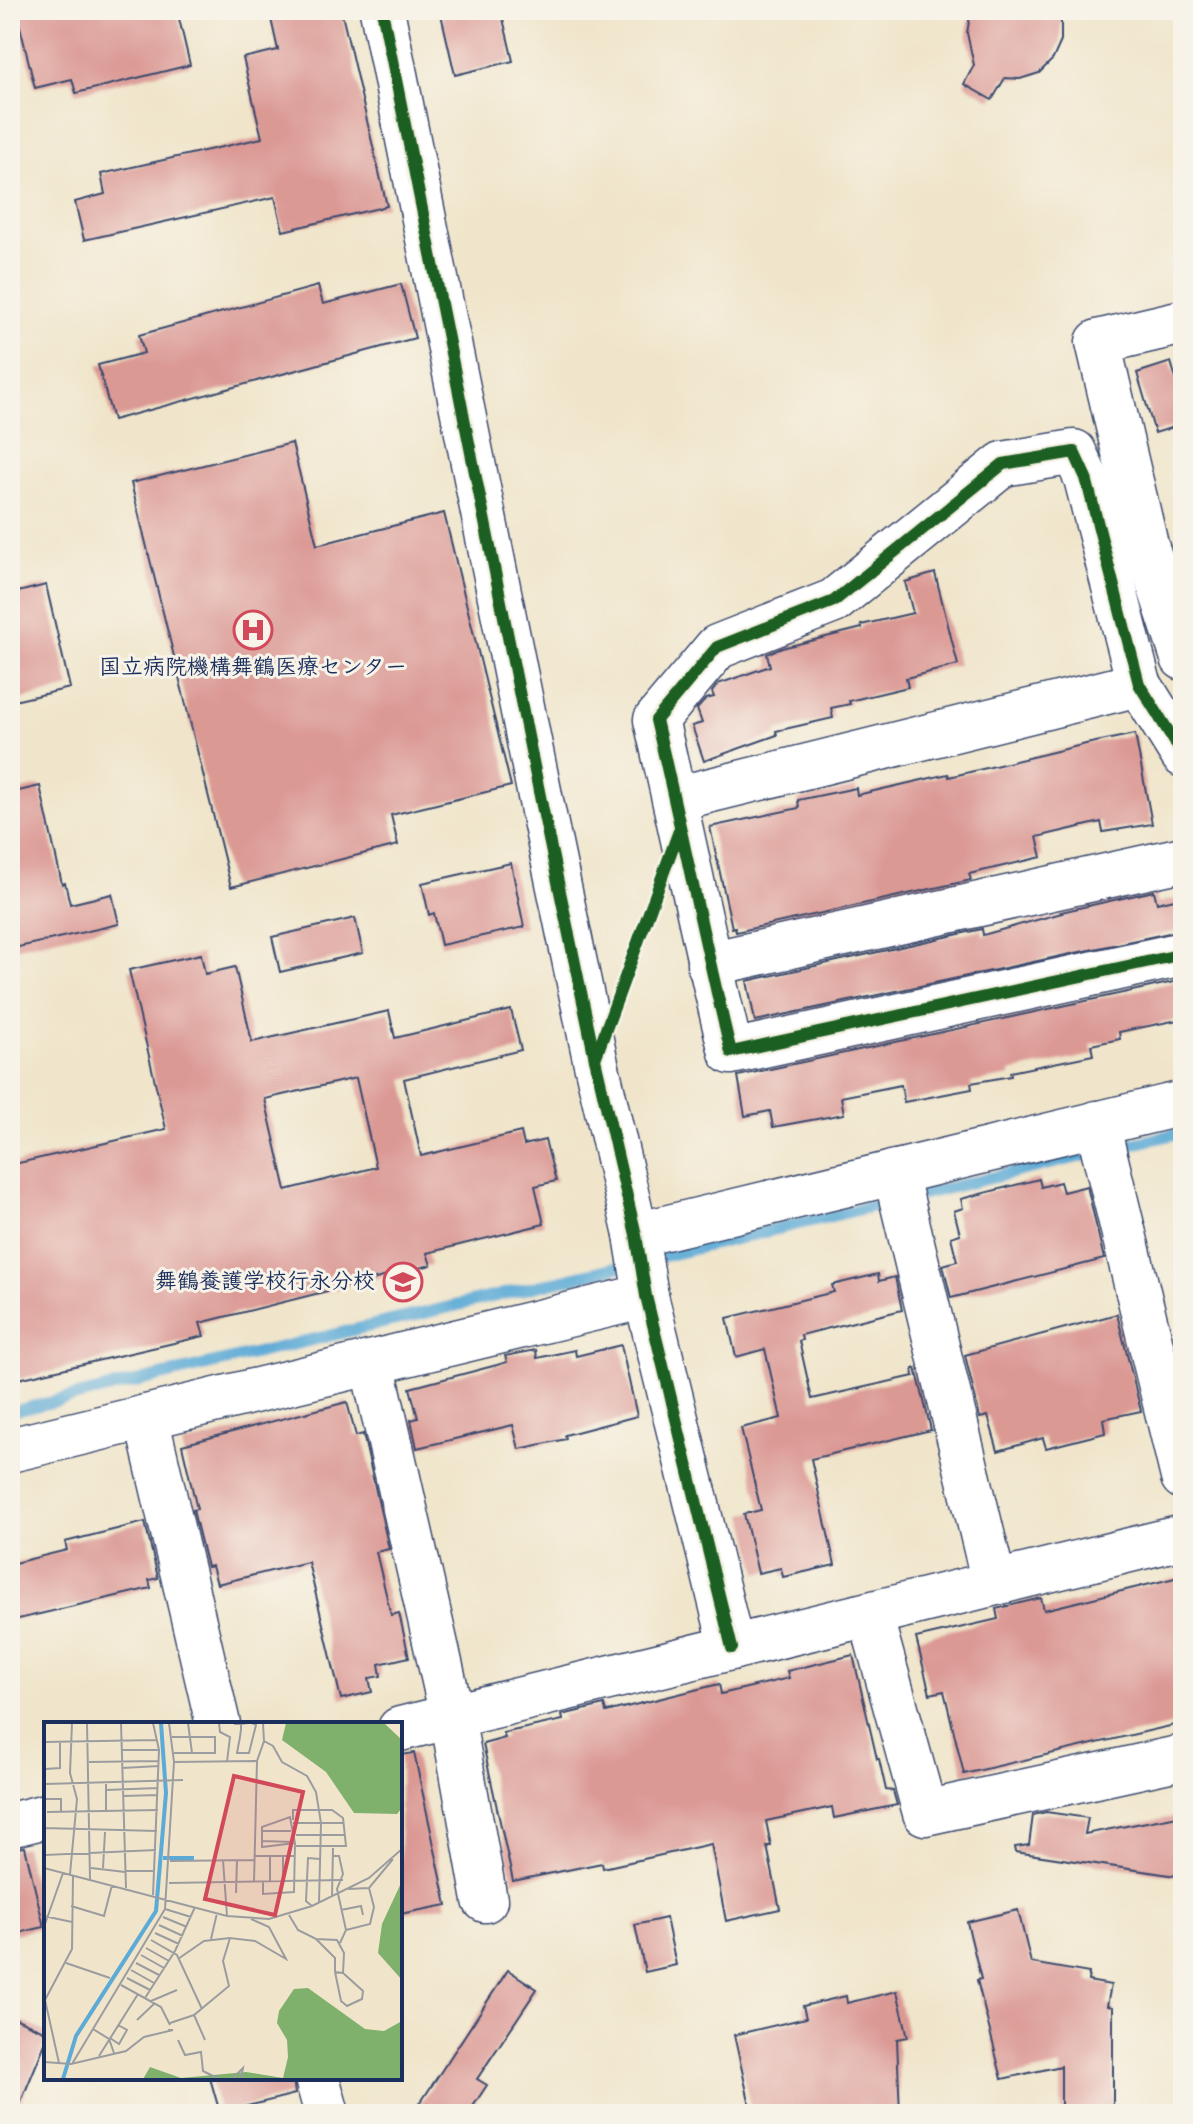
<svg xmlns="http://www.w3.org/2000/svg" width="1193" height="2124" viewBox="0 0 1193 2124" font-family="Kalam,'Klee One',sans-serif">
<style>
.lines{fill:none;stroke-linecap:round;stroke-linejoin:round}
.stream{stroke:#5caad6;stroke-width:12}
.building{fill:#db9994;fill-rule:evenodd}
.minor-casing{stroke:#3b4a6e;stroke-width:47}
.minor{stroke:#fff;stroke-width:44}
.cycleway-casing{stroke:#f7f3e8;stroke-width:17}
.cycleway{stroke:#1b5e20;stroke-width:12}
.labels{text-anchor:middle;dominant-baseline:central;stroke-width:6;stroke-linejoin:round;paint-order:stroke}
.poi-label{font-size:22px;font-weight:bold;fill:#1b2f5e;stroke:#f7f3e8}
.inset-river{fill:none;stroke:#5caad6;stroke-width:4}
.inset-road{fill:none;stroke:#9b9c9f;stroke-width:2}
.view{fill:#d1495b;fill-opacity:0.15;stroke:#d1495b;stroke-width:4}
.inset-edge{fill:none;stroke:#1b2f5e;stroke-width:4}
</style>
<rect width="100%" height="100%" fill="#f7f3e8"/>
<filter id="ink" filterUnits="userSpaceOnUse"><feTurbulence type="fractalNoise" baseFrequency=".0125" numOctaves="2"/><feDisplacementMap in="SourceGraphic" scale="16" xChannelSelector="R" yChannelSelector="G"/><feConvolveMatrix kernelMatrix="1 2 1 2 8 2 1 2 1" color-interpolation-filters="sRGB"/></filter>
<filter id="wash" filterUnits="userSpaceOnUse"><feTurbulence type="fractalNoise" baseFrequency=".006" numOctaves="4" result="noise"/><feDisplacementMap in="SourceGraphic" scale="32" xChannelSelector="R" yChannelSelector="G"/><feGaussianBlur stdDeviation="1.8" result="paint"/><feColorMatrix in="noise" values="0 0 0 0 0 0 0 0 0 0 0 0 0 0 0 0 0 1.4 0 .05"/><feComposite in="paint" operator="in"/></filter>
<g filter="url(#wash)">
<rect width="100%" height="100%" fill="#f0e5ca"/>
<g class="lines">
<!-- stream -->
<polyline class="stream" points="10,1412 1183,1132"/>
</g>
<g id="blocks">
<!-- building -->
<g class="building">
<polygon points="16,10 177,10 190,65 76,93 72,79 35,88"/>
<polygon points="269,10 341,10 387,206 283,231 275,197 84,240 75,202 105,194 101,174 262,138 243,58 278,50"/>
<polygon points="440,10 501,10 513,61 455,75"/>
<polygon points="971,10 1056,10 1061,22 1061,41 1053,59 1039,73 1020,79 1005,78 992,100 964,84 974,65 967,33"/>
<polygon points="401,284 415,338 113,420 98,365 144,353 139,335 318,286 323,304"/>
<polygon points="1171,362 1183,402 1183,424 1155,433 1137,373"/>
<polygon points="292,443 317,545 444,513 511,786 391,815 398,845 231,887 131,483"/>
<polygon points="935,573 958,665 906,678 908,687 849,701 850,704 831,708 833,718 776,731 777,735 704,761 692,726 702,723 697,709 706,699 714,697 712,692 718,684 770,666 767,654 782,648 862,628 861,625 913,613 905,582"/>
<polygon points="46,585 70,688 10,702 10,594"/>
<polygon points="1135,734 1152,824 1103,832 1101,822 1037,837 1042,857 969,874 971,880 736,932 735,927 732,928 710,827 799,808 798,800 856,788 857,795 948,774 949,777 1086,744"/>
<polygon points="40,786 62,884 65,883 70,904 112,894 119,924 10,949 10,793"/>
<polygon points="511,863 524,927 441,945 434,913 429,915 422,883"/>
<polygon points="1154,891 1157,903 1183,897 1183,930 755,1021 747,981 982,929 983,935 1062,913 1061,912"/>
<polygon points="355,918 363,953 280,972 272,937"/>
<path d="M201 954 205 974 235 967 252 1042 389 1011 395 1038 511 1010 521 1050 404 1079 421 1156 521 1132 524 1145 545 1140 556 1181 535 1186 544 1224 427 1253 431 1265 200 1323 204 1336 10 1381V1165L166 1129 129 970ZM356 1078 376 1167 286 1190 265 1099Z"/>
<polygon points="1183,980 1183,1019 1119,1032 1120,1039 1091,1045 1093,1055 1010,1072 1011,1076 971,1083 972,1089 904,1102 901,1085 841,1097 844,1114 773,1127 770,1111 745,1116 738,1076"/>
<polygon points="1039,1179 1041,1187 1060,1182 1063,1192 1087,1186 1104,1259 951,1298 943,1265 957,1261 951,1237 960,1234 954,1211 963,1208 961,1199"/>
<polygon points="878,1274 879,1281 895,1277 902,1310 801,1335 802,1340 799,1341 812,1399 914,1376 913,1369 916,1368 931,1430 811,1459 835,1565 783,1577 781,1568 758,1573 744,1514 761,1510 741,1428 781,1418 765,1349 736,1357 727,1318 834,1292 832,1285"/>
<polygon points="1117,1314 1141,1411 1103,1419 1105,1433 1046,1448 1043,1438 998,1451 988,1416 980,1418 965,1355"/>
<polygon points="621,1345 637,1416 565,1435 566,1439 519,1449 513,1425 417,1448 411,1420 418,1418 410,1388 497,1365 507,1362 505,1356 536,1350 537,1358 575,1350 576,1356"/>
<polygon points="347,1402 356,1436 363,1434 389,1549 376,1552 391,1615 399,1613 409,1657 379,1664 381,1676 369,1678 372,1692 341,1699 308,1562 217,1584 212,1566 207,1567 193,1510 197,1509 182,1445"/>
<polygon points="145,1522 158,1578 149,1580 151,1588 10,1621 10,1564 67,1550 65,1542"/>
<polygon points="1183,1576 1183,1723 964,1774 944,1691 930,1694 916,1638 998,1619 996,1609 1041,1598 1044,1610"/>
<polygon points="853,1655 877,1759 879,1759 886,1790 893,1791 897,1805 834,1818 832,1807 766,1821 771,1846 767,1846 780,1909 726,1921 711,1844 603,1868 602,1863 513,1881 483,1744 505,1738 503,1733 563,1720 562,1715 604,1705 606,1712 719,1684 721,1694 789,1678 787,1671"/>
<polygon points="414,1753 447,1905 400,1914 400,1755"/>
<polygon points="1046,1812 1088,1818 1085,1834 1183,1815 1183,1877 1016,1852 1015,1847 1029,1845 1033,1815"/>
<polygon points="25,1847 44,1927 10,1935 10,1849"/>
<polygon points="1018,1910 1031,1963 1089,1973 1088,1981 1111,1985 1107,2006 1113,2007 1113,2114 1061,2114 1061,2066 1002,2079 977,1980 981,1979 967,1922"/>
<polygon points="666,1918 676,1965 645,1972 635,1925"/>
<polygon points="508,1970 537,1989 477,2079 487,2085 468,2114 413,2114"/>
<polygon points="897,1991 908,2037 897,2039 900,2114 752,2114 734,2035 806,2018 803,2006 846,1996 847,2003"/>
<polygon points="10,2016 46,2032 46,2041 16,2114 10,2114"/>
<polygon points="210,2078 293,2078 295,2094 220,2113"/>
</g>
</g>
</g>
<g filter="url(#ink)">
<use href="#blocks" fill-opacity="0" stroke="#3b4a6e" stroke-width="2"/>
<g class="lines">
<!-- minor casing -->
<g class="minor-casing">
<g id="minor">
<polyline points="382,10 541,801 595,1059 636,1235 646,1296 732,1648"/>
<polyline points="1183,322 1098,342 1146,545 1183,658"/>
<path d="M1183 755 1139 684 1086 478 1074 452 1003 464 834 601 717 647 656 720C682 830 704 942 731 1052L1183 954"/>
<polyline points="675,799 1139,684"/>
<polyline points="709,964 1183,859"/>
<polyline points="1097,1123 1183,1477"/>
<polyline points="895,1172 994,1583"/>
<polyline points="636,1235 1183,1103"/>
<polyline points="372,1363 452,1716 485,1900"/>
<polyline points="146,1417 218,1724"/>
<polyline points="10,1450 646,1296"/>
<polyline points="870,1614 925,1813 1183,1757"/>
<polyline points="400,1729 1183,1537"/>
<polyline points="10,1825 46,1816"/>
<polyline points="317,2078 327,2114"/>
</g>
</g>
<!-- minor -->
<use href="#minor" class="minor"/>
<!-- cycleway casing -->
<g class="cycleway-casing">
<g id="cycleway">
<polyline points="382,10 541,801 595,1059 636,1235 646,1296 732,1648"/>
<path d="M1183 755 1139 684 1086 478 1074 452 1003 464 834 601 717 647 656 720C682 830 704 942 731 1052L1183 954"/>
<polyline points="595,1059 680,828"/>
</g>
</g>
<!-- cycleway -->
<use href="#cycleway" class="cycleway"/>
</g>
</g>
<!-- icons -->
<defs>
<g id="hospital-ring" transform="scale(2)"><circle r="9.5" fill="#f7f3e8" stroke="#d1495b" stroke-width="1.5"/><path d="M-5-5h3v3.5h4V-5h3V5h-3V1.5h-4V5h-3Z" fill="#d1495b"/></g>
<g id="school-ring" transform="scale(2)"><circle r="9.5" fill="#f7f3e8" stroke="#d1495b" stroke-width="1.5"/><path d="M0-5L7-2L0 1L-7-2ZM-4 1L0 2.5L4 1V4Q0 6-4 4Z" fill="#d1495b"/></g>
</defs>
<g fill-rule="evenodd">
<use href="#hospital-ring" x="253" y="630"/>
<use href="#school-ring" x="403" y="1282"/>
</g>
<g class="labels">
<!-- poi labels -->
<g class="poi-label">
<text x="253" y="668">国立病院機構舞鶴医療センター</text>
<text x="375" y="1282" text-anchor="end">舞鶴養護学校行永分校</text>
</g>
</g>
<!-- overview -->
<g transform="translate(44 1722)">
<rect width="358" height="358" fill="#f0e5ca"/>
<path d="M242 1H340L358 18V86L353 92 310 91 282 50 238 18ZM358 159V258L334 231 338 202ZM264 266 321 307 340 309 358 299V357H99L106 345 137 356 202 350 239 356 244 335 243 318 233 301 235 289 250 267Z" fill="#80b16c"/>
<path class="inset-river" d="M119 136H150M19 357 32 314 112 189 122 71 117 1"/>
<path class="inset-road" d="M43 1 46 157M77 1 82 166M109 1 115 28 109 173M144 1 148 31M175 1 176 10 186 15 183 40M190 2H197L204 1H208L212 3 205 31H193L196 15 197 7V2L196 1M128 15H171V31H130M220 19 229 24 238 40 263 54 272 70 277 101 275 181M1 20 112 18M78 28H115M45 40 114 39M130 40 213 39M78 46 115 44M1 47 16 46V20M1 62 139 58M62 68 114 66M79 74 114 73M2 77H17V90M3 90 114 88M62 90V60M249 98V88H288L299 96 302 124H252M249 101H299M0 106 113 109M218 109H247M252 113H300M218 119 249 120M1 133 112 128M210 134H251M226 134V159M239 134V159M289 134H295L299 152 293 167 302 208 296 221M179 138 183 194M126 139 210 138M0 142 1 1M0 146 183 194 225 197 268 184 325 156 358 127M47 146 81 150M59 146 61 110M81 149H111M26 152 33 77 26 51 28 1M219 159V172L250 170 251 121 246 95 218 105V125L251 121M210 160 213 39 220 19 219 1M125 161 299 158M304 167 325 166 349 137M192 171 193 138M288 174 289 126M27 184 60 194 68 163M268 184 262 179 264 136 276 137M121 187 147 195M297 188 317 184 319 193M245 193 254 208 272 217 293 218 300 231 299 251 291 250V236L272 217M0 194 28 200M119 195 143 205M115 203 139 214M0 205 19 151M302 208 326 202 330 185 325 166M111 211 135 222M167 217 173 191M107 218 133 233 158 287M102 226 125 239M97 233 120 246M134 237 160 219 186 216M22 241 66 256M92 241 115 253M87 248 110 261M291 250 297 279 303 284 318 277 319 269 299 251M83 256 106 268M77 263 117 285 126 303M101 276 131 229 151 185M107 279 133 268M150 293 161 318M93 298 111 281M126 301 150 293 185 264 179 239 186 216 211 219 242 237 225 205 207 197M49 307 65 317 70 331M66 316 75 322 83 308 74 303M134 318 141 333 157 330 159 349 175 357M55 334 94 272M0 340 27 342 82 329 100 315 129 308H124M15 341 1 278 28 227 29 154M28 342 121 187 130 40 125 1M188 357 199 346 197 357"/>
<path class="view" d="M190 54 259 70 231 193 161 177Z"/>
<rect width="358" height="358" class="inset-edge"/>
</g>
<!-- margin -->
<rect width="1193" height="2124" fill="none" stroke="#f7f3e8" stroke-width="40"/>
</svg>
